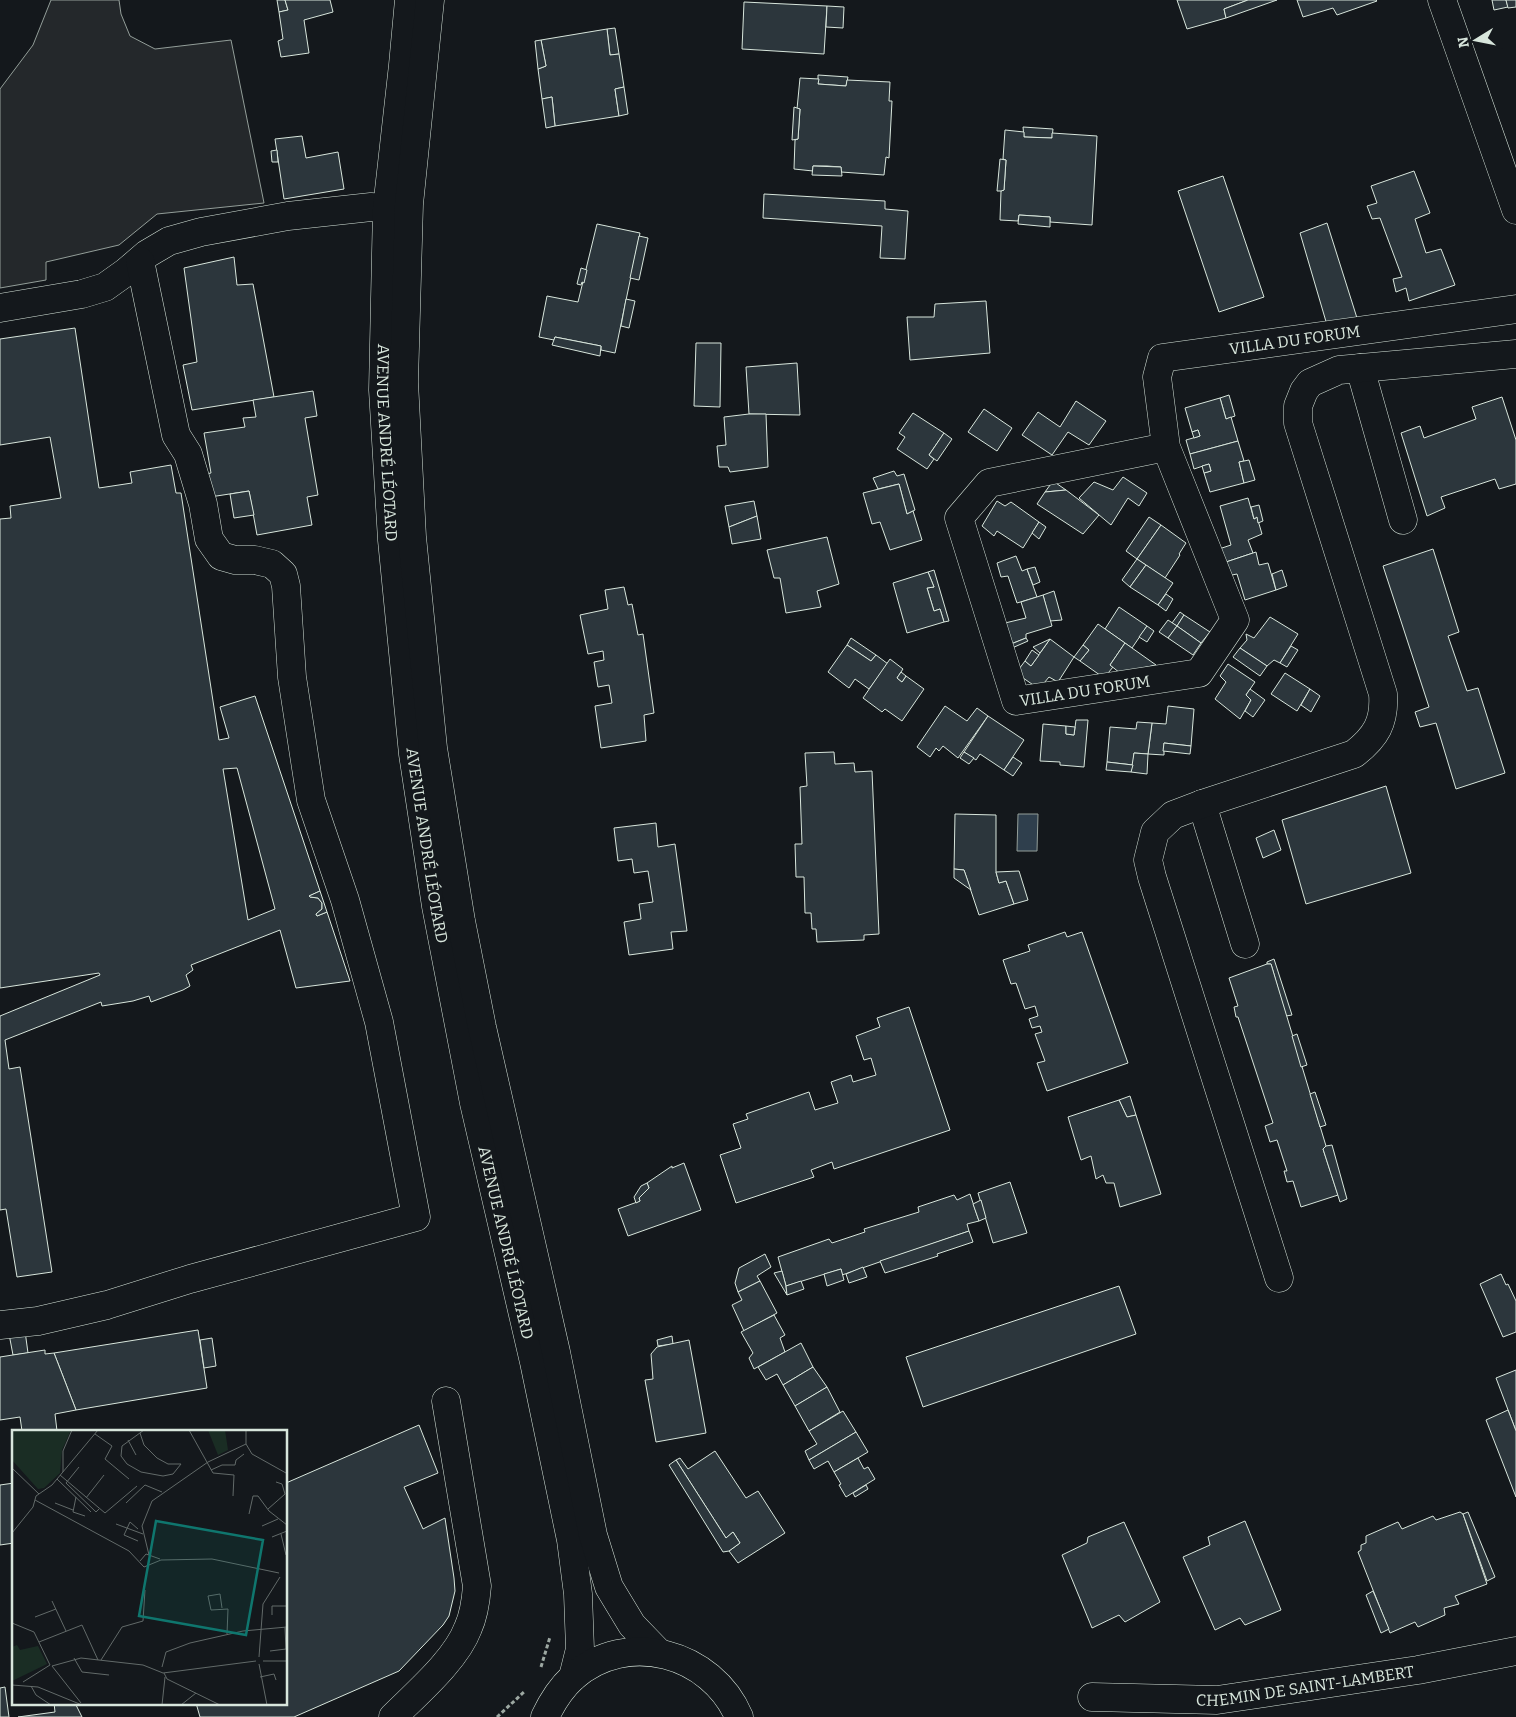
<svg xmlns="http://www.w3.org/2000/svg" width="1516" height="1717" viewBox="0 0 1516 1717" font-family="Bitter,serif">
<style>
.parking{fill:#24282b;stroke:#939e99}
.water{fill:#2f3f4d;stroke:#939e99}
.building{fill:#2c363c;stroke:#d8e6dc;fill-rule:evenodd}
.lines{fill:none;stroke-linecap:round;stroke-linejoin:round}
.minor-casing{stroke:#d8e6dc;stroke-width:29}
.major-casing{stroke:#d8e6dc;stroke-width:29}
.path{stroke:#9da8a2;stroke-width:3;stroke-dasharray:4 2.5;stroke-linecap:butt}
.minor{stroke:#14181c;stroke-width:28}
.major{stroke:#14181c;stroke-width:28}
.labels{text-anchor:middle;dominant-baseline:central;stroke-width:4;stroke-linejoin:round;paint-order:stroke}
.street-label{font-size:16px;fill:#d8e6dc;stroke:#14181c}
.inset-road{fill:none;stroke:#626a69;stroke-width:1}
.view{fill:#0f766e;fill-opacity:0.15;stroke:#0f766e;stroke-width:2.5}
.inset-edge{fill:none;stroke:#d8e6dc;stroke-width:2.5}
</style>
<rect width="100%" height="100%" fill="#14181c"/>
<!-- parking -->
<polygon class="parking" points="51,0 119,0 121,14 130,36 155,49 231,40 264,203 157,214 119,245 46,262 46,280 0,288 0,89 33,45"/>
<!-- water -->
<polygon class="water" points="1018,814 1038,814 1037,851 1017,851"/>
<!-- building -->
<g class="building">
<polygon points="277,0 285,0 288,10 279,12"/>
<polygon points="285,0 330,0 333,12 304,20 309,53 281,57 278,41 283,39 279,12 288,10"/>
<polygon points="1177,0 1248,0 1224,9 1226,18 1187,29"/>
<polygon points="1248,0 1277,0 1226,18 1224,9"/>
<polygon points="1297,0 1376,0 1377,1 1337,15 1333,8 1303,17"/>
<polygon points="1492,0 1506,0 1508,7 1494,10"/>
<polygon points="1506,0 1516,0 1516,7 1508,8"/>
<polygon points="744,2 827,6 824,54 742,49"/>
<polygon points="827,6 844,7 843,28 826,27"/>
<polygon points="615,28 619,54 610,55 607,29"/>
<polygon points="607,29 610,55 619,54 624,87 615,89 619,116 555,126 552,97 542,99 538,69 546,66 541,40"/>
<polygon points="541,40 546,66 538,69 535,41"/>
<polygon points="818,75 848,77 846,86 818,84"/>
<polygon points="800,78 819,79 818,84 846,86 847,80 890,82 889,101 892,101 889,158 886,157 884,175 841,172 841,167 827,166 813,166 813,171 794,169 795,140 798,139 800,109 797,109"/>
<polygon points="624,87 628,114 619,116 615,89"/>
<polygon points="552,97 555,126 546,128 542,99"/>
<polygon points="794,107 800,109 798,139 792,140"/>
<polygon points="1023,127 1053,129 1052,138 1024,137"/>
<polygon points="1005,130 1024,132 1024,137 1052,138 1052,133 1097,136 1092,225 1050,222 1050,217 1019,215 1018,221 1000,220 1001,191 1004,190 1006,160 1003,159"/>
<polygon points="302,136 306,158 338,152 344,189 284,199 275,139"/>
<polygon points="277,150 278,162 272,162 271,151"/>
<polygon points="1000,159 1006,160 1004,190 1001,191 997,191"/>
<polygon points="813,166 841,167 842,176 812,175"/>
<polygon points="1414,171 1430,213 1415,219 1426,253 1441,249 1455,285 1409,301 1406,288 1396,292 1393,279 1402,277 1380,218 1372,219 1367,206 1377,203 1371,186"/>
<polygon points="1223,176 1264,297 1219,312 1178,191"/>
<polygon points="764,194 885,201 885,209 908,211 905,259 880,258 882,226 763,218"/>
<polygon points="1019,215 1050,217 1050,227 1018,224"/>
<polygon points="1327,223 1357,318 1327,325 1300,233"/>
<polygon points="597,224 640,233 615,353 601,350 601,346 555,337 554,340 539,337 547,296 578,302"/>
<polygon points="639,236 648,238 639,280 630,278"/>
<polygon points="234,257 237,285 253,284 274,397 192,410 183,365 197,362 184,268"/>
<polygon points="581,268 587,270 584,283 582,282 581,285 577,284"/>
<polygon points="626,299 635,301 629,328 621,326"/>
<polygon points="986,301 990,353 910,360 907,317 934,317 935,304"/>
<path d="M75 328 99 488 132 483 130 472 171 465 176 493H181L219 740 229 738 220 707 255 696 320 891 309 896 310 897 318 898 322 903V909L316 914 317 916 327 912 350 981 296 988 280 930 191 965 193 970 186 975 190 986 183 990 151 1002 149 996 133 1001 102 1006 101 1002 5 1040 9 1069 20 1067 52 1272 17 1277 6 1209 0 1210V1016L100 975 99 973 0 988V519L11 518 10 506 61 498 50 437 0 445V339ZM237 768 275 909 248 920 223 769Z"/>
<polygon points="555,337 601,346 600,356 552,345"/>
<polygon points="696,343 721,343 720,407 694,406"/>
<polygon points="797,363 800,415 749,414 746,367"/>
<polygon points="313,391 317,416 305,418 318,495 307,497 312,525 257,535 249,491 210,497 206,474 211,473 204,433 245,427 243,418 256,417 253,400"/>
<polygon points="1229,395 1235,416 1226,419 1220,398"/>
<polygon points="1502,397 1516,440 1516,484 1499,489 1495,479 1441,497 1445,508 1427,516 1401,433 1420,426 1424,438 1476,419 1472,407"/>
<polygon points="1220,398 1226,419 1231,417 1238,441 1190,454 1186,440 1200,436 1198,430 1192,432 1185,408"/>
<polygon points="1076,401 1106,421 1089,445 1068,432 1052,455 1022,435 1038,412 1060,427"/>
<polygon points="984,409 1012,428 997,451 968,432"/>
<polygon points="913,413 944,433 929,455 934,459 927,469 897,449 905,437 899,433"/>
<polygon points="749,414 766,414 768,467 730,472 728,467 719,467 717,446 726,445 724,417"/>
<polygon points="1198,430 1200,436 1194,438 1192,432"/>
<polygon points="944,433 952,439 937,461 929,455"/>
<polygon points="1238,441 1244,461 1239,462 1244,483 1210,492 1204,473 1211,471 1209,464 1194,469 1190,454"/>
<polygon points="1249,460 1255,480 1244,483 1239,462"/>
<polygon points="1209,464 1211,471 1204,473 1202,466"/>
<polygon points="894,471 897,476 904,474 915,510 907,514 899,484 878,489 873,478"/>
<polygon points="1123,477 1147,493 1139,506 1128,498 1111,525 1079,498 1094,482 1113,490"/>
<polygon points="1053,481 1066,490 1045,492"/>
<polygon points="899,484 907,514 913,511 922,540 890,550 880,522 872,524 863,493"/>
<polygon points="1066,490 1099,515 1083,534 1037,504 1045,492"/>
<polygon points="249,491 254,515 234,518 230,494"/>
<polygon points="1248,498 1254,519 1257,517 1262,534 1248,540 1253,553 1223,563 1219,549 1231,545 1220,506"/>
<polygon points="754,501 757,516 729,527 725,506"/>
<polygon points="997,501 1005,506 1011,502 1039,522 1023,548 997,531 994,536 982,526"/>
<polygon points="1259,505 1263,521 1258,523 1257,517 1254,519 1251,507"/>
<polygon points="757,516 761,539 732,544 729,527"/>
<polygon points="1149,517 1161,525 1137,559 1126,551"/>
<polygon points="1039,522 1046,527 1039,539 1032,533"/>
<polygon points="1161,525 1186,543 1179,554 1180,555 1165,578 1137,559"/>
<polygon points="827,537 839,584 817,591 821,607 786,613 780,578 774,578 767,550"/>
<polygon points="1433,549 1459,632 1448,636 1467,691 1478,688 1505,773 1456,789 1436,723 1420,727 1415,712 1429,707 1383,566"/>
<polygon points="1256,552 1259,565 1268,563 1276,590 1245,600 1237,574 1227,576 1223,563"/>
<polygon points="1016,556 1022,571 1027,569 1037,597 1017,603 1008,576 1001,577 997,563"/>
<polygon points="1137,559 1146,565 1130,587 1122,580"/>
<polygon points="1146,565 1173,583 1158,605 1130,587"/>
<polygon points="1035,567 1040,582 1033,585 1027,569"/>
<polygon points="934,570 949,621 944,622 940,609 934,611 927,588 934,587 928,572"/>
<polygon points="1282,570 1287,586 1276,590 1272,574"/>
<polygon points="928,572 934,587 927,588 934,611 940,609 944,622 907,633 893,583"/>
<polygon points="624,587 628,605 632,604 638,635 643,634 654,713 644,715 646,741 601,748 595,706 612,703 609,685 598,687 594,662 604,660 603,651 588,654 580,615 608,609 605,590"/>
<polygon points="1054,591 1062,620 1050,621 1043,595"/>
<polygon points="1166,594 1173,599 1166,611 1158,605"/>
<polygon points="1043,595 1052,626 1026,634 1026,638 1011,644 1005,623 1026,618 1021,602"/>
<polygon points="1119,607 1147,626 1132,648 1105,629"/>
<polygon points="1180,612 1184,615 1177,626 1172,623"/>
<polygon points="1184,615 1210,632 1201,643 1177,626"/>
<polygon points="1270,617 1298,634 1280,663 1274,660 1267,666 1240,648 1247,640 1246,634 1254,638"/>
<polygon points="1168,620 1177,626 1168,638 1159,632"/>
<polygon points="1098,624 1125,643 1110,665 1113,667 1104,678 1080,661 1089,650 1083,645"/>
<polygon points="1147,626 1154,631 1147,642 1139,637"/>
<polygon points="1177,626 1201,643 1193,655 1168,638"/>
<polygon points="851,638 876,655 871,661 847,645"/>
<polygon points="1026,638 1028,641 1012,648 1011,644"/>
<polygon points="1050,639 1074,657 1058,682 1049,677 1039,689 1016,673 1025,661 1031,666"/>
<polygon points="1050,639 1040,653 1033,647"/>
<polygon points="1125,643 1132,648 1156,665 1120,673 1110,665"/>
<polygon points="847,645 871,661 876,655 888,664 869,689 855,679 849,688 828,672"/>
<polygon points="1083,645 1089,650 1080,661 1074,657"/>
<polygon points="1291,646 1298,650 1287,667 1280,663"/>
<polygon points="1240,648 1267,666 1260,676 1233,657"/>
<polygon points="1032,650 1039,655 1031,666 1025,661"/>
<polygon points="890,659 903,669 897,678 902,682 906,676 924,689 902,721 885,709 882,712 863,698"/>
<polygon points="1228,664 1255,682 1246,695 1251,700 1240,719 1215,699 1226,682 1220,676"/>
<polygon points="901,672 906,676 902,682 897,678"/>
<polygon points="1285,673 1310,689 1297,711 1271,694"/>
<polygon points="1250,689 1265,700 1253,717 1245,711 1251,700 1246,695"/>
<polygon points="1310,689 1320,696 1311,712 1301,705"/>
<polygon points="945,706 967,721 977,708 988,716 958,758 943,746 939,751 936,748 930,757 917,747"/>
<polygon points="1168,706 1194,709 1191,746 1164,743 1164,755 1148,754 1152,723 1166,724"/>
<polygon points="988,716 1024,740 1004,770 980,754 976,760 964,752"/>
<polygon points="1076,720 1088,720 1084,767 1060,765 1060,762 1040,761 1043,724 1066,726 1066,734 1074,735"/>
<polygon points="1137,722 1152,723 1148,754 1134,753 1133,765 1107,762 1110,727 1136,729"/>
<polygon points="1066,726 1075,727 1074,735 1066,734"/>
<polygon points="1164,743 1191,746 1190,754 1163,751"/>
<polygon points="834,752 835,764 854,763 855,772 872,771 879,934 864,935 864,940 817,942 816,929 812,929 811,913 805,913 804,877 796,877 795,844 802,844 800,787 807,786 805,753"/>
<polygon points="964,752 974,758 969,764 960,758"/>
<polygon points="1134,753 1148,754 1147,774 1131,772"/>
<polygon points="1013,757 1022,763 1013,776 1004,770"/>
<polygon points="1107,762 1133,765 1131,772 1106,770"/>
<polygon points="1386,786 1411,873 1306,904 1282,820"/>
<polygon points="955,814 996,815 996,872 999,883 1006,881 1014,904 979,915 964,870 954,869"/>
<polygon points="656,823 658,847 675,844 687,931 671,932 673,949 629,955 624,922 641,919 639,904 653,902 648,871 634,873 632,859 618,861 614,828"/>
<polygon points="1274,830 1281,850 1263,858 1256,838"/>
<polygon points="954,869 964,870 971,890 954,878"/>
<polygon points="1019,871 1028,900 1014,904 1006,881 999,883 996,872"/>
<polygon points="320,891 327,912 317,916 316,914 322,909 322,903 318,898 310,897 309,896"/>
<polygon points="1065,932 1067,937 1082,932 1128,1063 1047,1091 1037,1063 1045,1061 1035,1034 1042,1032 1040,1026 1032,1028 1029,1019 1038,1016 1035,1006 1025,1009 1016,983 1011,984 1003,960 1030,951 1028,945"/>
<polygon points="1274,959 1292,1015 1286,1016 1271,964 1267,964 1267,962"/>
<polygon points="1267,964 1271,964 1326,1146 1323,1149 1338,1195 1301,1207 1293,1181 1287,1182 1284,1171 1287,1171 1277,1140 1270,1142 1265,1126 1273,1123 1238,1017 1236,1017 1234,1007 1238,1006 1229,978"/>
<polygon points="909,1007 950,1130 834,1169 832,1162 811,1170 814,1177 736,1203 720,1155 741,1148 733,1124 748,1119 746,1114 809,1092 815,1110 838,1103 831,1082 851,1075 853,1082 876,1075 871,1058 864,1060 856,1036 880,1027 877,1018"/>
<polygon points="1297,1034 1307,1065 1301,1067 1292,1036"/>
<polygon points="1315,1092 1326,1125 1320,1127 1310,1094"/>
<polygon points="1130,1096 1136,1115 1127,1117 1119,1100"/>
<polygon points="1119,1100 1127,1117 1136,1115 1161,1194 1120,1207 1114,1183 1106,1183 1103,1175 1096,1179 1091,1156 1081,1160 1068,1117"/>
<polygon points="1332,1145 1347,1199 1340,1202 1323,1149 1326,1146"/>
<polygon points="684,1163 701,1210 628,1236 618,1209 640,1201 639,1198 649,1188 647,1183 672,1166 672,1168"/>
<polygon points="1010,1182 1027,1233 993,1243 978,1193"/>
<polygon points="647,1183 649,1188 639,1198 640,1201 636,1203 634,1197 641,1186"/>
<polygon points="970,1194 979,1221 967,1224 969,1231 842,1275 841,1269 786,1286 778,1257 829,1239 832,1243 865,1232 864,1229 919,1212 918,1207 954,1195 957,1200"/>
<polygon points="981,1200 986,1218 979,1221 973,1204"/>
<polygon points="969,1231 973,1242 937,1254 938,1256 885,1273 880,1261"/>
<polygon points="765,1254 771,1267 757,1276 760,1281 738,1292 735,1283 739,1268"/>
<polygon points="863,1267 867,1277 849,1283 846,1274"/>
<polygon points="841,1269 844,1280 827,1286 824,1274"/>
<polygon points="782,1271 786,1286 787,1295 774,1273"/>
<polygon points="1501,1274 1506,1285 1508,1284 1516,1301 1516,1332 1503,1337 1480,1284"/>
<polygon points="760,1281 777,1313 744,1331 732,1305 742,1300 738,1292"/>
<polygon points="801,1281 804,1289 787,1295 786,1286"/>
<polygon points="1119,1286 1136,1334 923,1407 906,1357"/>
<polygon points="774,1315 785,1335 780,1338 785,1352 754,1369 749,1358 753,1353 741,1332"/>
<polygon points="198,1330 207,1388 76,1410 54,1353"/>
<polygon points="25,1331 28,1353 13,1355 9,1334"/>
<polygon points="672,1336 673,1344 658,1346 657,1340"/>
<polygon points="212,1338 216,1366 204,1368 200,1340"/>
<polygon points="689,1340 706,1433 656,1442 645,1380 653,1379 651,1354 657,1347"/>
<polygon points="801,1343 813,1367 783,1385 777,1374 766,1380 758,1367"/>
<polygon points="45,1350 45,1354 54,1353 76,1410 55,1414 57,1431 22,1431 20,1417 0,1420 0,1357"/>
<polygon points="813,1367 827,1387 795,1406 783,1385"/>
<polygon points="1516,1370 1516,1431 1496,1378"/>
<polygon points="827,1387 840,1412 809,1431 795,1406"/>
<polygon points="1508,1410 1516,1431 1516,1497 1486,1420"/>
<polygon points="843,1411 856,1432 809,1460 805,1451 817,1444 809,1431"/>
<polygon points="419,1425 438,1473 404,1487 423,1529 445,1518 454,1578 455,1591 449,1616 443,1625 399,1671 294,1717 200,1717 196,1703 286,1703 286,1483"/>
<polygon points="856,1432 868,1452 834,1472 828,1461 814,1469 809,1460"/>
<polygon points="715,1451 746,1498 758,1491 785,1533 738,1563 729,1551 740,1543 733,1532 726,1538 676,1460 680,1458 688,1469"/>
<polygon points="858,1458 864,1469 868,1467 875,1479 846,1497 839,1485 841,1484 834,1472"/>
<polygon points="676,1460 726,1538 733,1532 740,1543 729,1551 723,1552 669,1465"/>
<polygon points="14,1483 14,1543 0,1545 0,1485"/>
<polygon points="866,1485 868,1489 855,1497 853,1493"/>
<polygon points="1460,1512 1463,1514 1487,1584 1455,1596 1459,1604 1444,1608 1445,1615 1418,1627 1415,1622 1390,1633 1358,1552 1361,1550 1361,1545 1366,1543 1366,1536 1398,1522 1402,1529 1433,1516 1436,1520"/>
<polygon points="1468,1512 1495,1577 1487,1581 1463,1514"/>
<polygon points="1245,1521 1281,1610 1245,1625 1240,1618 1215,1630 1183,1557 1210,1545 1208,1537"/>
<polygon points="1124,1522 1160,1602 1125,1622 1119,1615 1092,1628 1062,1555 1087,1543 1088,1537"/>
<polygon points="1373,1591 1389,1629 1381,1633 1366,1595"/>
<polygon points="5,1687 9,1717 0,1717 0,1688"/>
<polygon points="54,1703 75,1703 82,1717 18,1717 55,1712"/>
</g>
<g class="lines">
<!-- minor casing -->
<g class="minor-casing">
<g id="minor">
<polyline points="1442,0 1516,210"/>
<polyline points="0,308 82,294 105,287 126,272 147,254 169,241 201,232 288,216 371,207 387,208"/>
<polyline points="1360,368 1403,520"/>
<path id="s1" d="M1166 447 989 483 959 518 1016 701 1199 673 1235 620 1166 447 1157 377 1162 358 1516 309"/>
<polyline points="1202,804 1245,944"/>
<path d="M1279 1278 1152 877 1148 860 1155 832 1173 815 1202 804 1354 754C1376 737 1385 722 1383 694L1298 423V406L1304 391 1310 383 1339 370 1516 354"/>
<polyline points="0,1325 38,1321 107,1305 190,1279 416,1217 379,1022 345,900 311,800 292,677 286,586 283,574 272,564 255,560 235,560 221,556 209,539 203,504 188,454 176,435 140,261"/>
<path id="s2" d="M1092 1697 1217 1700 1418 1670 1516 1651"/>
<path d="M393 1717C417 1693 456 1660 468 1628 474 1615 476 1599 477 1586L446 1401"/>
</g>
</g>
<!-- major casing -->
<g class="major-casing">
<g id="major">
<path id="s3" d="M409 0 403 65 387 208 383 390 392 540 413 754 436 906 474 1103 534 1362 571 1540 578 1594 580 1649 573 1677"/>
<polyline points="430,0 409,204 404,382 412,537 433,748 461,921 482,1027 556,1352 593,1535 609,1587 632,1625 659,1653"/>
<path d="M545 1717C552 1702 561 1688 573 1677 627 1629 712 1653 739 1717"/>
</g>
</g>
<!-- path -->
<g class="path">
<polyline points="541,1667 550,1637"/>
<polyline points="497,1717 524,1692"/>
</g>
<!-- minor -->
<use href="#minor" class="minor"/>
<!-- major -->
<use href="#major" class="major"/>
</g>
<g class="labels">
<!-- street labels -->
<g class="street-label">
<text stroke="none"><textPath href="#s1" startOffset="1078">VILLA DU FORUM</textPath></text>
<text stroke="none"><textPath href="#s3" startOffset="444">AVENUE ANDRÉ LÉOTARD</textPath></text>
<text stroke="none"><textPath href="#s1" startOffset="488">VILLA DU FORUM</textPath></text>
<text stroke="none"><textPath href="#s3" startOffset="849">AVENUE ANDRÉ LÉOTARD</textPath></text>
<text stroke="none"><textPath href="#s3" startOffset="1254">AVENUE ANDRÉ LÉOTARD</textPath></text>
<text stroke="none"><textPath href="#s2" startOffset="214">CHEMIN DE SAINT-LAMBERT</textPath></text>
</g>
</g>
<!-- overview -->
<g transform="translate(12 1430)">
<rect width="275" height="275" fill="#14181c"/>
<path d="M0 0H59L50 20 48 43 32 58 26 59 0 30ZM196 0H213L216 20 206 25ZM5 215 8 220 26 216 35 234 0 251V217Z" fill="#1a2d24"/>
<path class="inset-road" d="M132 0 110 16 109 26 115 34 129 42 151 46 161 44 169 34M177 0 201 43 222 45 221 66M234 0V14L240 24 274 43M128 3 132 15 145 28 156 34H169M83 4 100 16 93 29 117 49M116 10 124 25M67 37 54 53 84 82 87 79M0 38 27 64M199 40 210 35H223L224 30 232 24M51 42V21L60 0M48 45 93 83 125 56M45 49 79 82M64 67 61 82 73 86M74 68 92 45M23 70 117 121 132 137 149 130 200 129 267 143M43 73 61 80M114 73 133 55 150 62M256 79 273 64 270 54 264 52M237 84 241 66H246L257 81 275 95M104 94 131 104M250 96 266 89M0 103 21 77 24 66 40 55 86 0M269 104 274 125M260 107 275 101M126 111 112 105 118 92 126 99M137 125 130 96 140 71 196 32 234 14M128 131 134 124 148 129M40 171 54 201M210 178 208 164 196 166 199 180 216 179 215 204M260 185V176H275M23 187 44 179M0 193 22 202 38 235M27 212 70 195 86 230M258 221 274 219 273 198M247 227 251 174 268 147M62 228 70 242 97 245M89 230 110 197 131 191 133 160M251 231H275M247 234 255 275M40 236 69 228 131 235 151 243 244 231M40 236 69 273M150 237 154 222 178 213 231 201 275 197M152 243 155 249 208 275M248 247 262 244 264 250M11 252 38 235M0 255 26 257 70 275M19 256 24 265 39 275M150 275 153 247M169 275 184 263"/>
<path class="view" d="M144 91 251 110 234 205 127 186Z"/>
<rect width="275" height="275" class="inset-edge"/>
</g>
<!-- north arrow -->
<g transform="translate(1476 40) rotate(260)" stroke="#14181c" stroke-width="4" paint-order="stroke">
<path d="M0-4L9 19L0 12L-9 19Z" fill="#d8e6dc"/>
<text y="-8" font-size="14" font-weight="bold" text-anchor="middle" fill="#d8e6dc">N</text>
</g>
</svg>
